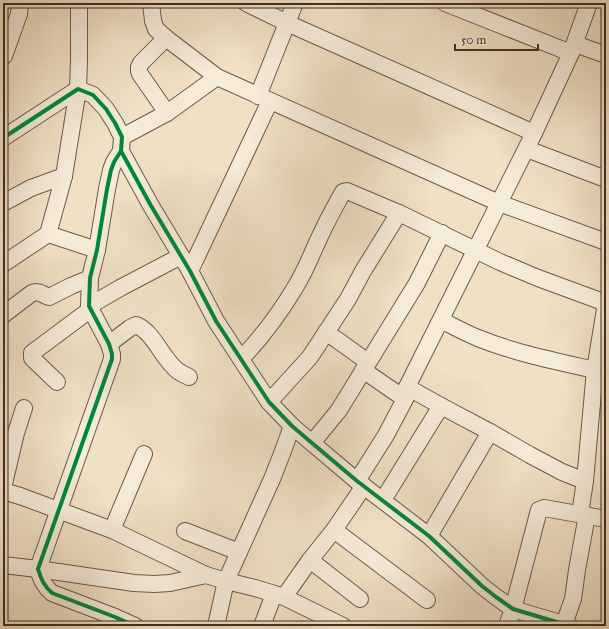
<svg xmlns="http://www.w3.org/2000/svg" width="609" height="629" viewBox="0 0 609 629" font-family="'IM FELL Great Primer',serif">
<style>
.lines{fill:none;stroke-linecap:round;stroke-linejoin:round}
.minor-casing{stroke:#6b5a4b;stroke-width:18}
.minor{stroke:#f5ebd9;stroke-width:16}
.cycleway-casing{stroke:#f5ebd9;stroke-width:6}
.cycleway{stroke:#00873e;stroke-width:4}
</style>
<rect width="100%" height="100%" fill="#f0e0c4"/>
<filter id="stains"><feTurbulence type="fractalNoise" baseFrequency=".005" numOctaves="4"/><feColorMatrix values="0 0 0 0 .2 0 0 0 0 .09 0 0 0 0 .02 0 0 0 .5 -.17"/></filter>
<radialGradient id="worn" r=".72"><stop offset=".6" stop-color="#630" stop-opacity="0"/><stop offset="1" stop-color="#630" stop-opacity=".3"/></radialGradient>
<g class="lines">
<!-- minor casing -->
<g class="minor-casing">
<g id="minor">
<polyline points="151,3 153,21 156,29 166,38 217,77 499,203 606,242"/>
<polyline points="246,3 287,23 534,133"/>
<polyline points="445,3 571,53"/>
<polyline points="166,38 141,63 139,67 139,71 140,74 167,113"/>
<polyline points="575,44 606,55"/>
<polyline points="4,56 19,14 20,3"/>
<polyline points="258,96 295,3"/>
<polyline points="122,137 167,113 217,77"/>
<polyline points="3,138 78,89 93,95 106,109 115,123 122,137 121,151 150,204 190,271 216,321 269,402 292,426 312,443 357,481 429,536 482,586 496,597 513,609 570,626"/>
<polyline points="527,149 603,178"/>
<path d="M121 151 114 162 111 170 107 189 97 250 90 278 89 306 109 344 112 354V359L38 569C41 579 44 586 52 593L115 617 135 626"/>
<polyline points="3,203 31,188 64,176"/>
<polyline points="48,234 97,250"/>
<polyline points="3,264 48,234 64,176 78,89 79,61 79,3"/>
<polyline points="190,271 270,101"/>
<polyline points="89,306 120,288 181,256"/>
<path d="M3 315 32 293C39 290 43 295 49 297L71 286 90 278"/>
<path d="M441 320C453 326 465 333 478 338 515 353 555 361 595 370"/>
<polyline points="326,332 368,362"/>
<path d="M109 344 130 328 136 325C154 332 162 359 178 371 181 373 185 375 189 377"/>
<path d="M241 359C263 336 280 313 296 286 307 268 314 248 323 230 329 217 336 205 343 192L347 191 399 213 500 262 538 278 606 303"/>
<polyline points="363,370 405,399"/>
<polyline points="57,382 32,358 32,353 91,309"/>
<polyline points="407,387 441,406 490,432 530,455 562,472 585,481"/>
<polyline points="269,402 310,357 348,299 363,271 399,213"/>
<polyline points="312,443 339,410 417,283 442,233"/>
<polyline points="357,481 386,435 405,399 407,395 407,387 534,133 571,53 589,3"/>
<polyline points="3,488 16,433 24,408"/>
<polyline points="3,491 20,496 112,530 206,575"/>
<polyline points="383,500 441,406"/>
<polyline points="580,514 585,481 595,370 606,303"/>
<polyline points="112,530 144,454"/>
<polyline points="334,530 427,600"/>
<polyline points="185,531 239,552"/>
<polyline points="429,536 490,432"/>
<polyline points="310,560 360,599"/>
<polyline points="3,565 38,569 134,583 154,584 170,583 206,575 226,581 255,588 284,597 343,626"/>
<polyline points="284,597 310,560 334,530 364,486"/>
<polyline points="564,624 573,599 577,570 587,515"/>
<polyline points="216,626 226,581 272,479 283,451 292,426"/>
<polyline points="262,626 274,594"/>
<polyline points="507,626 513,609 539,510 544,508 606,519"/>
</g>
</g>
<!-- minor -->
<use href="#minor" class="minor"/>
<!-- cycleway casing -->
<g class="cycleway-casing">
<g id="cycleway">
<polyline points="3,138 78,89 93,95 106,109 115,123 122,137 121,151 150,204 190,271 216,321 269,402 292,426 312,443 357,481 429,536 482,586 496,597 513,609 570,626"/>
<path d="M121 151 114 162 111 170 107 189 97 250 90 278 89 306 109 344 112 354V359L38 569C41 579 44 586 52 593L115 617 135 626"/>
</g>
</g>
<!-- cycleway -->
<use href="#cycleway" class="cycleway"/>
</g>
<!-- margin -->
<rect width="609" height="629" fill="none" stroke="#f0e0c4" stroke-width="16"/>
<rect x="4" y="4" width="601" height="621" fill="none" stroke="#3f2d23" stroke-width="2"/>
<rect x="8" y="8" width="593" height="613" fill="none" stroke="#3f2d23"/>
<!-- scale -->
<path d="M455 44v6h83v-6" fill="none" stroke="#3f2d23" stroke-width="2"/>
<text x="461" y="44" font-size="12" fill="#3f2d23" stroke="#f5ebd9" stroke-width="3" paint-order="stroke">50 m</text>
<rect width="100%" height="100%" filter="url(#stains)"/>
<rect width="100%" height="100%" fill="url(#worn)"/>
</svg>
